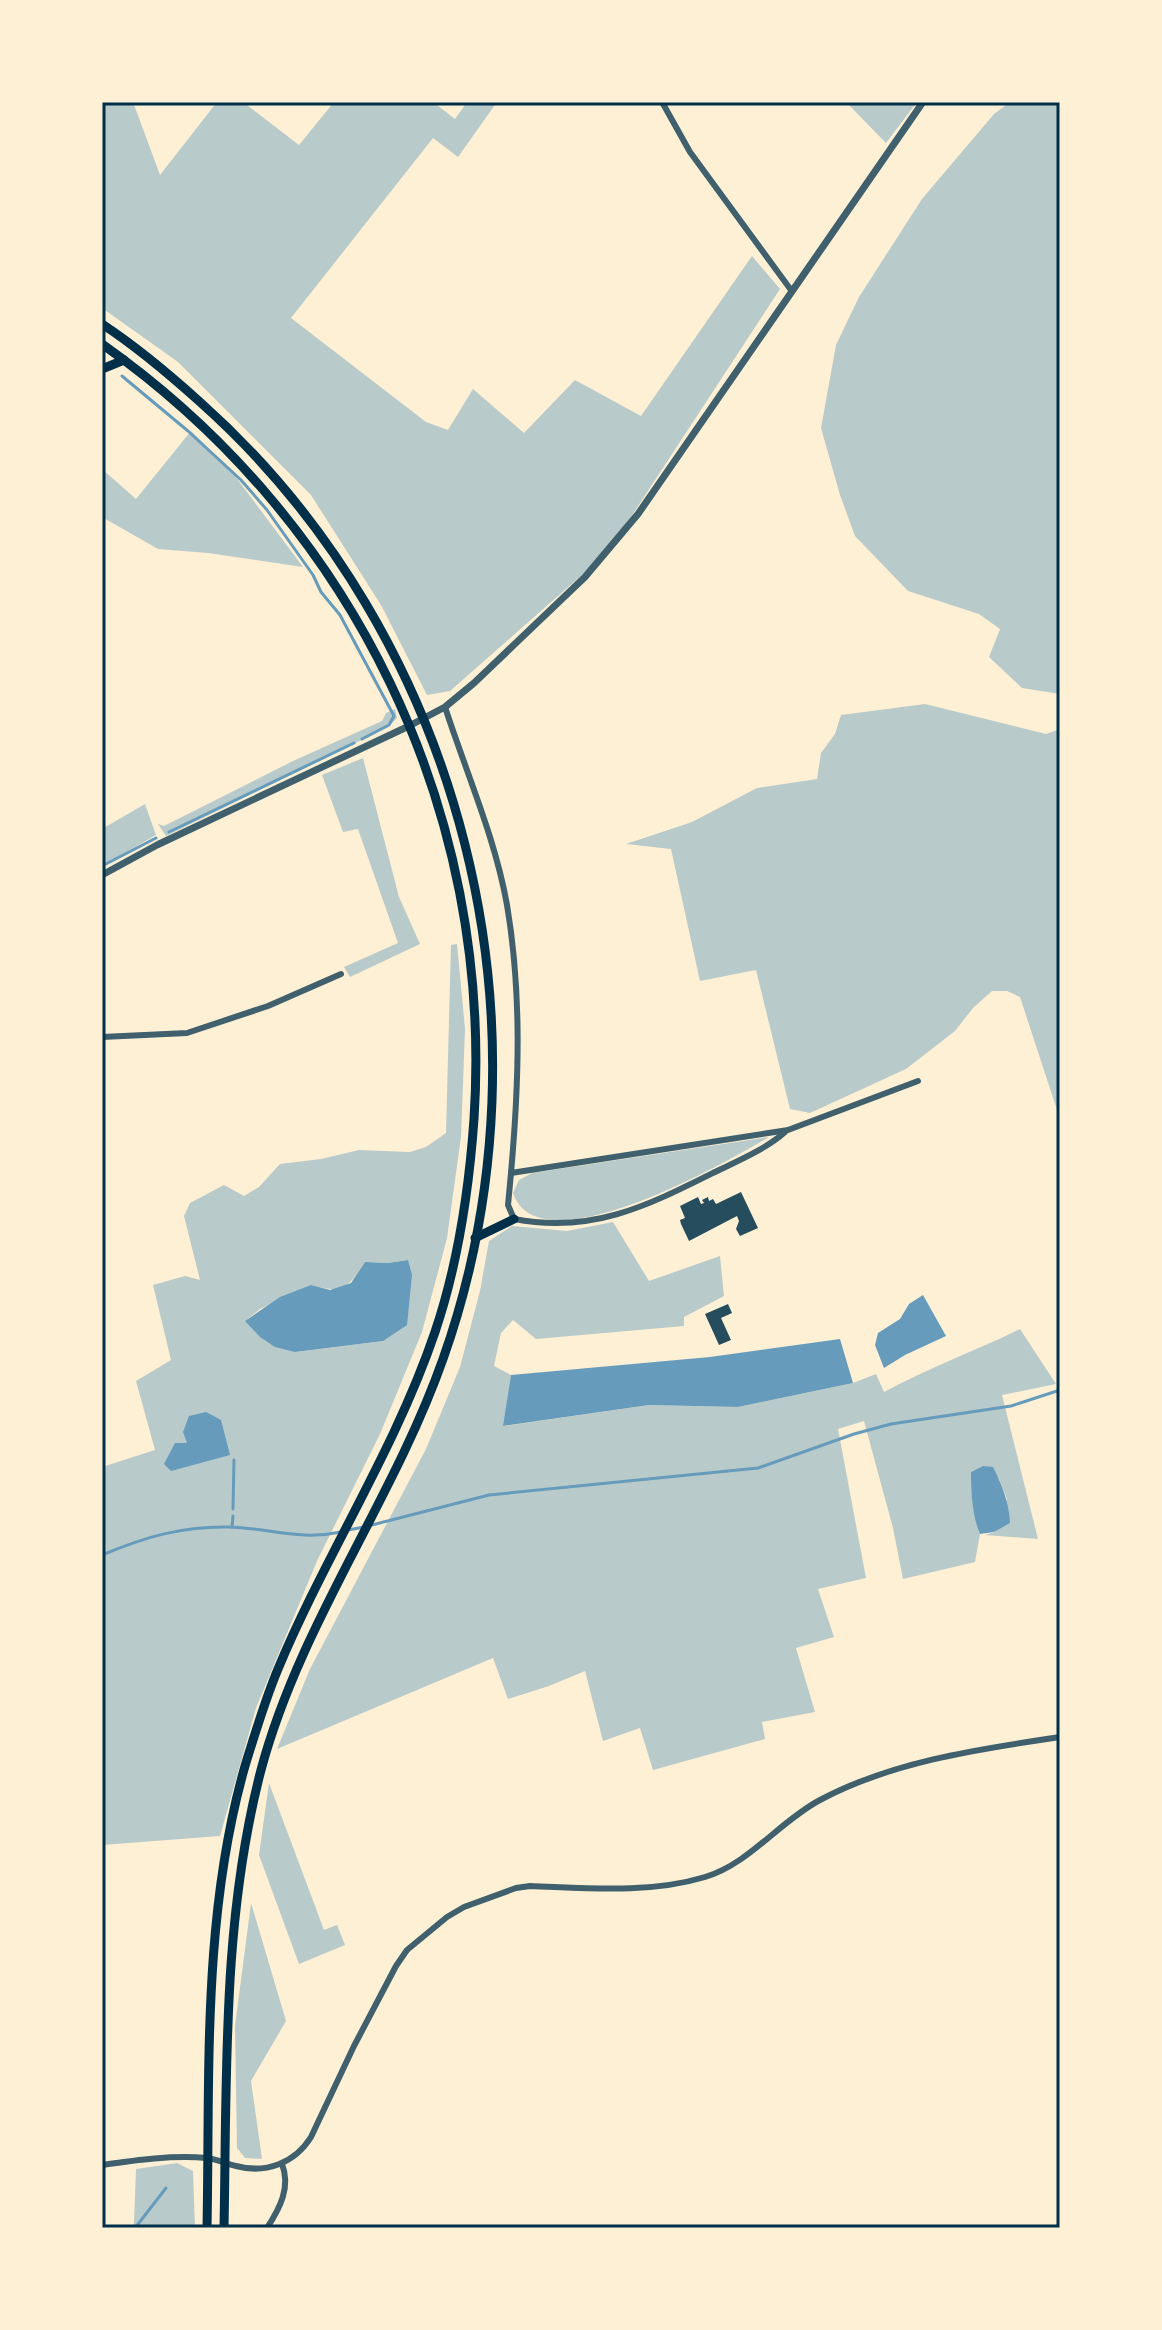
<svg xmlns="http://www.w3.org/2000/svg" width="1162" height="2330" viewBox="0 0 1162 2330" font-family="Roboto,sans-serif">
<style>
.green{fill:#b9caca;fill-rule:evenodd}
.water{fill:#669bbc}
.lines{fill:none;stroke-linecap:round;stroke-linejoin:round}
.stream{stroke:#669bbc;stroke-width:3}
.building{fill:#264d5e}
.minor{stroke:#3f606c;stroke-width:6}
.tertiary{stroke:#3f606c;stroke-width:7}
.primary{stroke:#003049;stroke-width:9}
.neatline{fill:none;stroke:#003049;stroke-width:3}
</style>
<rect width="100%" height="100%" fill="#fdf0d5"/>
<!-- green -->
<g class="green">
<polygon points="102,102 133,102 160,175 217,102 243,102 299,145 334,102 433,102 455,119 467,102 497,102 458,157 433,138 291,318 426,422 448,430 473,389 524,433 575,380 641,416 752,256 780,289 608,552 450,691 427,695 381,605 311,495 178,362 102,308"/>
<polygon points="846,102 917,102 886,143"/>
<polygon points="1010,102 1060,102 1060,694 1022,688 989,657 1000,629 979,614 908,591 855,536 840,495 821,428 836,345 859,297 922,199 994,114"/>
<polygon points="191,431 232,472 303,567 208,553 158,549 102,517 102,469 136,499"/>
<polygon points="925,704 1046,734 1060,729 1060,1119 1020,997 1007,991 992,991 973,1008 955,1031 906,1069 810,1113 790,1109 756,970 700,981 671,849 626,844 692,822 757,788 817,779 821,753 835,734 841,715"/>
<polygon points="395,709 397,718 388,727 166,836 158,824 164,826 293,761 382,721 386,713"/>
<polygon points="363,758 399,897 420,944 350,977 344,967 398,943 358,829 343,832 322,775"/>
<polygon points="145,804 156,835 102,866 102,829"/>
<path d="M457 944 465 1029 461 1137 447 1238 422 1332 380 1434 317 1561 256 1708 220 1836 102 1845V1467L155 1450 136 1381 171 1360 153 1285 185 1276 200 1280 184 1216 190 1203 224 1185 244 1196 259 1187 280 1164 321 1159 359 1150 410 1152 426 1147 446 1133 451 945ZM408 1260 383 1341 295 1352 245 1321 260 1309 311 1285C343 1294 348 1288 365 1262L388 1263Z"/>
<path d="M769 1137C728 1161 539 1270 513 1193L519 1180 532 1173Z"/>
<path d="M613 1222 649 1281 720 1256 724 1296 684 1317V1326L536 1339 513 1320 501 1333 494 1366 511 1375 504 1426 649 1405 738 1407 853 1383 876 1374 884 1392C928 1368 975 1351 1020 1329L1056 1384 1002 1395 1038 1539 985 1535 995 1532 1007 1499 999 1479 983 1466 971 1472 972 1494 980 1534 975 1562 903 1579 893 1528 864 1421 838 1429 866 1578 818 1589 834 1637 796 1648 815 1712 762 1722 765 1739 653 1770 640 1728 603 1741 585 1671 549 1686 508 1699 493 1658 277 1749 310 1669 426 1449 460 1367 480 1291 489 1241 512 1226 567 1231Z"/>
<polygon points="269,1783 324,1930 337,1925 345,1945 299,1964 259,1855"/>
<polygon points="251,1903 286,2021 251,2081 262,2159 245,2158 237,2148 235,2026"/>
<polygon points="177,2163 193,2171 195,2228 131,2228 134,2223 136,2169"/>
</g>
<!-- water -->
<g class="water">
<polygon points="408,1260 412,1275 407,1325 383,1341 295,1352 275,1347 260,1337 245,1321 280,1297 311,1285 330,1290 351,1283 365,1262 388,1263"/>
<polygon points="923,1295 946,1336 905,1355 884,1368 875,1345 878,1333 900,1319 909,1304"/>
<polygon points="840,1339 853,1383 738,1407 649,1405 503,1426 511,1375 710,1357"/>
<polygon points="206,1412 221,1420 230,1455 171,1471 164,1464 175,1443 187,1443 183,1432 189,1416"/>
<path d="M983 1466 993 1467C1002 1485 1009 1502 1010 1523L994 1532 980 1534C972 1515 971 1492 971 1472Z"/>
</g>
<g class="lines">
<!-- stream -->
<g class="stream">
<polyline points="122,376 188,431 241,480 267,510 313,575 321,592 340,615 394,716 389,725 362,739"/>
<polyline points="169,832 354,743"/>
<polyline points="102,866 156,838"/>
<polyline points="233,1509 234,1460"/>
<polyline points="372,1525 489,1495 758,1468 854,1434 891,1424 1011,1406 1060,1390"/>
<polyline points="232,1527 233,1516"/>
<polyline points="348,1530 364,1527"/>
<path d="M102 1555C145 1537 182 1526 229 1527 270 1528 299 1541 341 1532"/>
<polyline points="135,2228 166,2188"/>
</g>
</g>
<!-- building -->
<g class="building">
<polygon points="741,1192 758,1228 740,1236 736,1229 739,1221 737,1216 689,1241 681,1224 680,1220 685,1218 680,1206 698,1197 701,1204 704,1203 702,1200 708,1197 709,1201 713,1199 716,1204"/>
<polygon points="728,1304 732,1313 721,1318 731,1340 719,1345 705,1314"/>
</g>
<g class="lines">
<!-- minor -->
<g class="minor">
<polyline points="662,102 690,152 791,290"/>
<path d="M445 707C466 772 495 837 507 905 522 994 519 1083 511 1173L788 1130 918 1081"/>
<polyline points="102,1037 187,1033 268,1006 341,974"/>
<path d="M511 1173 508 1205 514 1219C592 1234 647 1206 715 1172 738 1161 766 1149 785 1132"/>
<path d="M102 2165C137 2160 172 2155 207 2158 217 2159 226 2164 236 2166 266 2174 295 2163 311 2137L354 2046 396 1966 407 1950 447 1917 464 1907 516 1888 530 1886C587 1888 649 1894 705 1877 749 1864 780 1821 820 1800 893 1761 980 1749 1060 1737"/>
<path d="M267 2228C280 2208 291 2187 282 2164"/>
</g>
<!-- tertiary -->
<polyline class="tertiary" points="102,875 157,845 409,726 445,707 474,683 585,577 638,514 923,102"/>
<!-- primary -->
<g class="primary">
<path d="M102 324C137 347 169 374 200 402 464 637 561 1026 443 1359 393 1501 300 1624 261 1770 222 1919 227 2075 224 2228"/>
<path d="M102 344C354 522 494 811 474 1119 469 1190 458 1264 435 1332 395 1450 326 1554 278 1669 265 1700 255 1733 245 1766 202 1916 210 2074 207 2228"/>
<polyline points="102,369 124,360"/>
<polyline points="475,1238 514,1219"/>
</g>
</g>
<!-- border -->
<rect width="1162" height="2330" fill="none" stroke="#fdf0d5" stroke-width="208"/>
<rect x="104" y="104" width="954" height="2122" class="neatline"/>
</svg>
